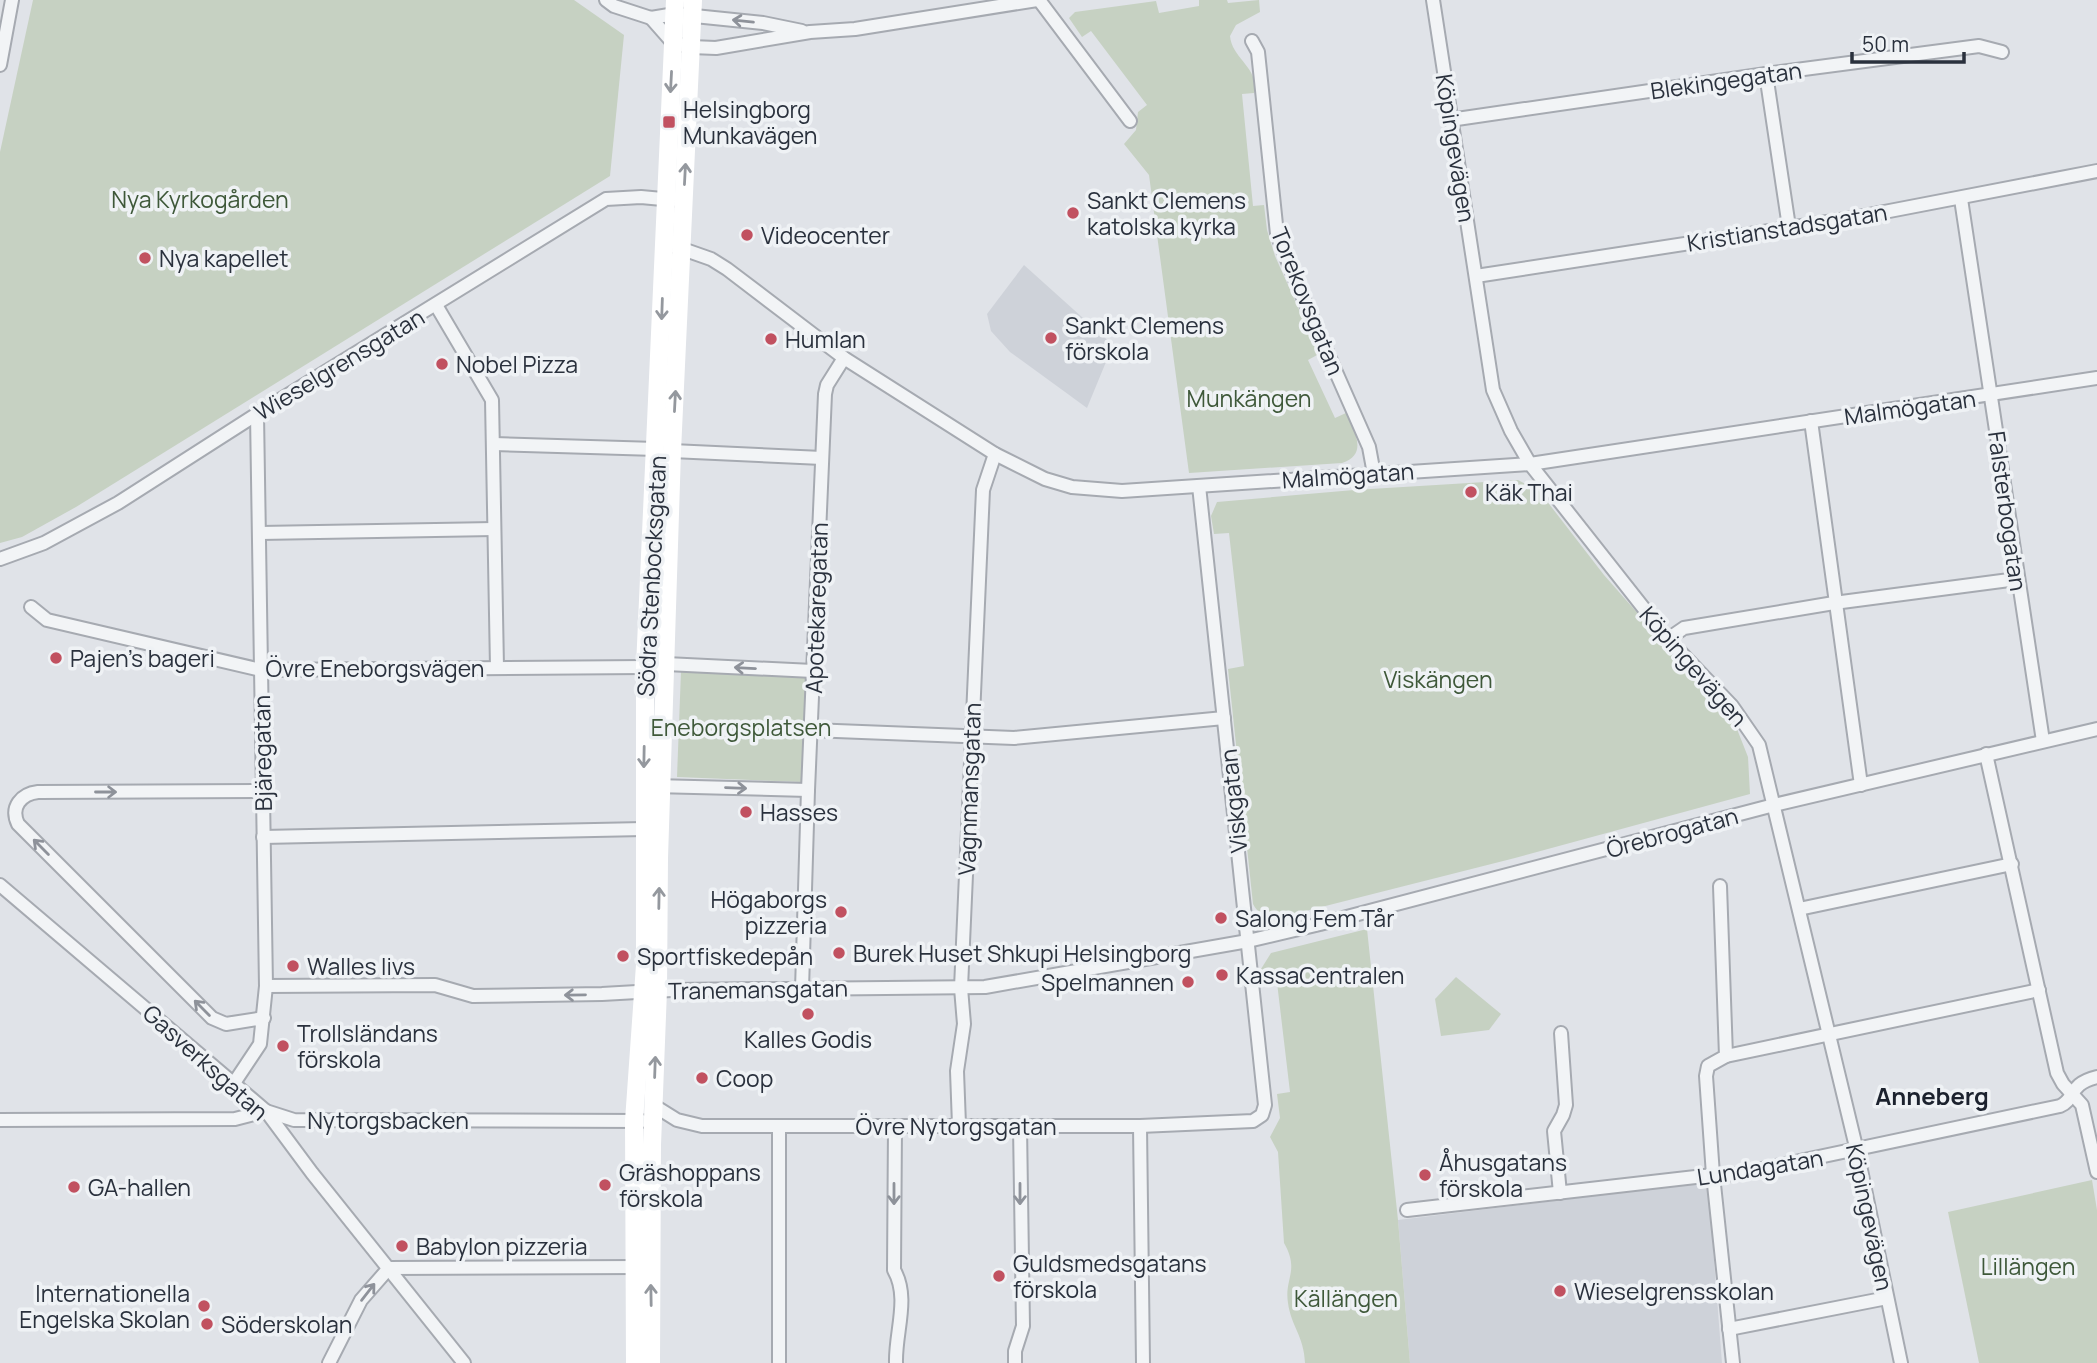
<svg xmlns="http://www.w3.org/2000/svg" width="2097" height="1363" viewBox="0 0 2097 1363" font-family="Manrope,sans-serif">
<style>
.built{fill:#ced2d9}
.green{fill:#c6d1c2}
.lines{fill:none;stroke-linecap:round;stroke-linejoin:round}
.minor-casing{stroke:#a6aab1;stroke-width:16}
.minor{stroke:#f2f4f6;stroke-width:12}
.secondary{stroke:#fff;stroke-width:18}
.oneway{stroke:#8e929a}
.oneway2{stroke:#94989e}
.poi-dot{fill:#c15160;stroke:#eff2f5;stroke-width:2.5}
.labels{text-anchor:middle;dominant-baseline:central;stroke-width:7;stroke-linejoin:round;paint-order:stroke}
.street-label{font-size:23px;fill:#2a313d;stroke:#eff2f5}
.poi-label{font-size:23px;fill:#2a313d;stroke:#eff2f5;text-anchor:start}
.park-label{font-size:23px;fill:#3e5839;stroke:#eff2f5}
.neighbourhood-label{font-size:24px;font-weight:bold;fill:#1c222e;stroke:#eff2f5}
</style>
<rect width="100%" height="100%" fill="#e0e3e8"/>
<!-- built -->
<g class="built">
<polygon points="1024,265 1113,345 1087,408 1010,352 991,331 987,314"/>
<polygon points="1708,1182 1722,1363 1410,1363 1398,1220"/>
</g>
<!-- green -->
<g class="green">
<polygon points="33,0 574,0 624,35 610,176 76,507 22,537 0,543 0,152"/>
<path d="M1199 0H1227L1228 3 1259 0 1260 12 1236 25 1230 36C1232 59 1260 68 1254 93L1242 94 1253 206 1264 205 1267 230 1275 256 1319 354 1308 360 1335 418 1346 413C1354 431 1369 454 1342 463L1189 473 1149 175 1124 144 1136 130 1138 112 1147 105 1091 31 1082 37 1069 18 1075 12 1156 1 1159 13 1199 6Z"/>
<path d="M1518 480 1539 491 1604 575 1735 724 1748 757 1750 794 1515 858 1278 918C1266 918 1259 915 1253 904L1228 669 1244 666 1229 533 1214 534 1211 516 1217 502 1354 490Z"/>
<polygon points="681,671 806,676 802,782 677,777"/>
<path d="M1367 929 1398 1220 1410 1363H1305C1304 1336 1291 1326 1288 1303 1284 1278 1300 1271 1284 1243L1278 1152 1270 1137 1280 1118 1277 1094 1290 1092 1276 974 1263 975 1261 969 1271 953Z"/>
<polygon points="1456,977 1501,1014 1489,1030 1441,1036 1435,999"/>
<polygon points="2092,1180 2097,1210 2097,1363 1979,1363 1948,1212"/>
</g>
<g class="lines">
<!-- minor casing -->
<g class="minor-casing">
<g id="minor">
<polyline points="606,0 614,6 651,18 675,14 763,23 802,31"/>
<polyline points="1039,0 1130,121"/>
<polyline points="1433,0 1493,390 1511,431 1530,464 1668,639 1732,706 1759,745 1857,1151 1901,1363"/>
<polyline points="651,18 673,43 691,47 716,48 810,32 855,29 1037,0"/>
<polyline points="1252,41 1258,52 1277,234 1294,277 1369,447 1374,474"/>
<polyline points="0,65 12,0"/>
<polyline points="1766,74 1789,227"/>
<polyline points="1450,120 1766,74 1979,46 2002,52"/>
<polyline points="1961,199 2043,741"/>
<polyline points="674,246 711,259 727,269 844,358 995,454 1045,479 1072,487 1122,491 1530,464 2097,378"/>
<polyline points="1476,276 1853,218 2097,171"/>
<polyline points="436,305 492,400 497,667"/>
<polyline points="1811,421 1861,785"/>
<polyline points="494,444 656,449"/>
<polyline points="672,451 822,458"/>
<polyline points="260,533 494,529"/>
<polyline points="0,559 44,543 118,503 257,414 606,199 641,197 673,200"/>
<polyline points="31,607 47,620 261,670 645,667"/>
<polyline points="1668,639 1684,628 1834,603 2017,579"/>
<polyline points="666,664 813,671"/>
<polyline points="811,730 1014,738 1224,718"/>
<polyline points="1986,754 2057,1073 2063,1084 2082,1105 2097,1172"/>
<polyline points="654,786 808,790"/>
<path d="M262 791 38 792C21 794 10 807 18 824L212 1018 226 1024 264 1018"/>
<polyline points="263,837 644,829"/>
<polyline points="0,885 266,1111 312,1173 464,1363"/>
<polyline points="1720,886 1726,1056 1708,1066 1706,1076 1713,1175 1733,1363"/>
<polyline points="1799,909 2012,864"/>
<polyline points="266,986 435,985 473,996 602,994 672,990 985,987 1248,941 1320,924 1774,805 2097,729"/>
<polyline points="802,989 808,790 825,394 827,385 844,358"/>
<polyline points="1726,1056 2039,990"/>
<polyline points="234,1083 260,1044 266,986 257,414"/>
<polyline points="653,1105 677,1120 702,1126 1140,1126 1253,1121 1262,1115 1265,1105 1199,486"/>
<polyline points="0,1120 235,1119 266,1111 294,1120 642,1121"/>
<polyline points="959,1125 957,1071 964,1024 961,988 983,490 995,454"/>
<path d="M895 1126 894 1270C910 1298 895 1332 896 1363"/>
<polyline points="1140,1126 1143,1363"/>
<polyline points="779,1127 779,1363"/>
<polyline points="1560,1193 1554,1131 1563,1115 1566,1105 1561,1033"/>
<path d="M1407 1210 1713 1175 1738 1174 2060 1106C2076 1099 2068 1084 2097 1077"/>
<polyline points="389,1268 641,1267"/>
<polyline points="1729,1329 1887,1298"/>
<polyline points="329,1363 361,1300 389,1268"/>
<polyline points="1015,1363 1015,1351 1023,1326 1020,1126"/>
</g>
</g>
<!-- minor -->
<use href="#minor" class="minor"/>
<!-- secondary -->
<g class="secondary">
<polyline points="635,1363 634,1121 645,965 645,667 675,0"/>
<polyline points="651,1363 652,1145 658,990 659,858 672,451 693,0"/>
</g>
</g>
<!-- one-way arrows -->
<defs><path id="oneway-shaft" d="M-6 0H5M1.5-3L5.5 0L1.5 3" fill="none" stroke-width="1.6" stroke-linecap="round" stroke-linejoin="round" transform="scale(1.75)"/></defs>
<g class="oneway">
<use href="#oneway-shaft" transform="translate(743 21) rotate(-174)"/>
<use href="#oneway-shaft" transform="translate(745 668) rotate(-177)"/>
<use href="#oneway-shaft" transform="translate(736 788) rotate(2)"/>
<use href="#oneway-shaft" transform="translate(106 792)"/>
<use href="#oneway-shaft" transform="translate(41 847) rotate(-135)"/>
<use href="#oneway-shaft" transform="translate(575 995) rotate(179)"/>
<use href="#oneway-shaft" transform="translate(202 1008) rotate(-135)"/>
<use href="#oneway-shaft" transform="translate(894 1194) rotate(90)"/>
<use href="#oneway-shaft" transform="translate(1020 1194) rotate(90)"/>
<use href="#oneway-shaft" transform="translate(368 1292) rotate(-52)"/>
</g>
<g class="oneway2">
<use href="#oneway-shaft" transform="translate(671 82) rotate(93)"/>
<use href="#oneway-shaft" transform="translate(685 174) rotate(-87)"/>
<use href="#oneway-shaft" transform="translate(662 309) rotate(92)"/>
<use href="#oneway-shaft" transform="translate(675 401) rotate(-87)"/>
<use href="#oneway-shaft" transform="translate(644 757) rotate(91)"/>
<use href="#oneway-shaft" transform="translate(659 898) rotate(-89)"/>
<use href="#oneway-shaft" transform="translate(655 1067) rotate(-88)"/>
<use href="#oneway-shaft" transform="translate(651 1295) rotate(-91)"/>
</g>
<!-- markers -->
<g class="poi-dot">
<rect x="662" y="115" width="14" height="14" rx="3.5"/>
<circle cx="1073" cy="213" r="7"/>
<circle cx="747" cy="235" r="7"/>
<circle cx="145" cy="258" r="7"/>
<circle cx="1051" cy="338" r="7"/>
<circle cx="771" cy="339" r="7"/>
<circle cx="442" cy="364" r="7"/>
<circle cx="1471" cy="492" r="7"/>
<circle cx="56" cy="658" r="7"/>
<circle cx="746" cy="812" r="7"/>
<circle cx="841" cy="912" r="7"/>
<circle cx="1221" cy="918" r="7"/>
<circle cx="839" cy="953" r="7"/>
<circle cx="623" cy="956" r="7"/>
<circle cx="293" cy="966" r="7"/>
<circle cx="1222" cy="975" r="7"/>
<circle cx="1188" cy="982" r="7"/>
<circle cx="808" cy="1014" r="7"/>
<circle cx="283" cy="1046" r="7"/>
<circle cx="702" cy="1078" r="7"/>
<circle cx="1425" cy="1175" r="7"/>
<circle cx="605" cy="1185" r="7"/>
<circle cx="74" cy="1187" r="7"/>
<circle cx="402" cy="1246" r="7"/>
<circle cx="999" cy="1276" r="7"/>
<circle cx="1560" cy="1291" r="7"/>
<circle cx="204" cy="1306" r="7"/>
<circle cx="207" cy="1324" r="7"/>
</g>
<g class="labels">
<!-- street labels -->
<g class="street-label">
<text transform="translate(1726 80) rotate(-8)">Blekingegatan</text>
<text transform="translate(1456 148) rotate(81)">Köpingevägen</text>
<text transform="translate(1787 227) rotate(-9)">Kristianstadsgatan</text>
<text transform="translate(1308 301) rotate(68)">Torekovsgatan</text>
<text transform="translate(339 364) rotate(-31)">Wieselgrensgatan</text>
<text transform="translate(1910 407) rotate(-8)">Malmögatan</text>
<text transform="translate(1348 475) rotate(-4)">Malmögatan</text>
<text transform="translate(2008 511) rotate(82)">Falsterbogatan</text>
<text transform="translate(651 576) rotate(-87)">Södra Stenbocksgatan</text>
<text transform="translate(816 608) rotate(-88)">Apotekaregatan</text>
<text transform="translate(1694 666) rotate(49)">Köpingevägen</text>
<text x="375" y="668">Övre Eneborgsvägen</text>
<text transform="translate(262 753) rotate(-91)">Bjäregatan</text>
<text transform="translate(969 789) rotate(-88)">Vagnmansgatan</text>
<text transform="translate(1233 801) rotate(-96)">Viskgatan</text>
<text transform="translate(1672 832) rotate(-15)">Örebrogatan</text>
<text transform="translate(758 989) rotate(-1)">Tranemansgatan</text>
<text transform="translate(206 1062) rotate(42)">Gasverksgatan</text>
<text x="388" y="1120">Nytorgsbacken</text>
<text x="956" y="1126">Övre Nytorgsgatan</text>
<text transform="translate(1760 1167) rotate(-9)">Lundagatan</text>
<text transform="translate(1870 1217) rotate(78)">Köpingevägen</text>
</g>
<!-- poi labels -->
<g class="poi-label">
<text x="683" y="109">Helsingborg<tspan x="683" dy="26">Munkavägen</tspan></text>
<text x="1087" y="200">Sankt Clemens<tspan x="1087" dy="26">katolska kyrka</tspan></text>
<text x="761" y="235">Videocenter</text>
<text x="159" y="258">Nya kapellet</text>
<text x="1065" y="325">Sankt Clemens<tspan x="1065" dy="26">förskola</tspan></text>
<text x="785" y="339">Humlan</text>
<text x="456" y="364">Nobel Pizza</text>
<text x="1485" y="492">Käk Thai</text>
<text x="70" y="658">Pajen's bageri</text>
<text x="760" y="812">Hasses</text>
<text x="827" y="899" text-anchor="end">Högaborgs<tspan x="827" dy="26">pizzeria</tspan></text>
<text x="1235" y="918">Salong Fem Tår</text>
<text x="853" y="953">Burek Huset Shkupi Helsingborg</text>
<text x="637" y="956">Sportfiskedepån</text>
<text x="307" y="966">Walles livs</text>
<text x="1236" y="975">KassaCentralen</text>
<text x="1174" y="982" text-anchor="end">Spelmannen</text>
<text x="297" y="1033">Trollsländans<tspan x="297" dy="26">förskola</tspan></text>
<text x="808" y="1039" text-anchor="middle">Kalles Godis</text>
<text x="716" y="1078">Coop</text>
<text x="1439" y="1162">Åhusgatans<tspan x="1439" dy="26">förskola</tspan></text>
<text x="619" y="1172">Gräshoppans<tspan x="619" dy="26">förskola</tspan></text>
<text x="88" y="1187">GA-hallen</text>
<text x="416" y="1246">Babylon pizzeria</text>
<text x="1013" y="1263">Guldsmedsgatans<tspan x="1013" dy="26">förskola</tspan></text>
<text x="1574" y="1291">Wieselgrensskolan</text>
<text x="190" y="1293" text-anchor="end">Internationella<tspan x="190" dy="26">Engelska Skolan</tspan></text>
<text x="221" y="1324">Söderskolan</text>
</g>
<!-- park labels -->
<g class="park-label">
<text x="200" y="199">Nya Kyrkogården</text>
<text x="1249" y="398">Munkängen</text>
<text x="1438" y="679">Viskängen</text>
<text x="741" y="727">Eneborgsplatsen</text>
<text x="2028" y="1266">Lillängen</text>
<text x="1346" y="1298">Källängen</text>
</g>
<!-- neighbourhood labels -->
<g class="neighbourhood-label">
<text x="1932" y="1095">Anneberg</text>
</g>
</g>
<!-- scale -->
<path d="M1852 52v10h112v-10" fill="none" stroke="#2a313d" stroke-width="3.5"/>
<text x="1862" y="52" font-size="21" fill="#2a313d" stroke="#eff2f5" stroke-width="5" paint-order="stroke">50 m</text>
</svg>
